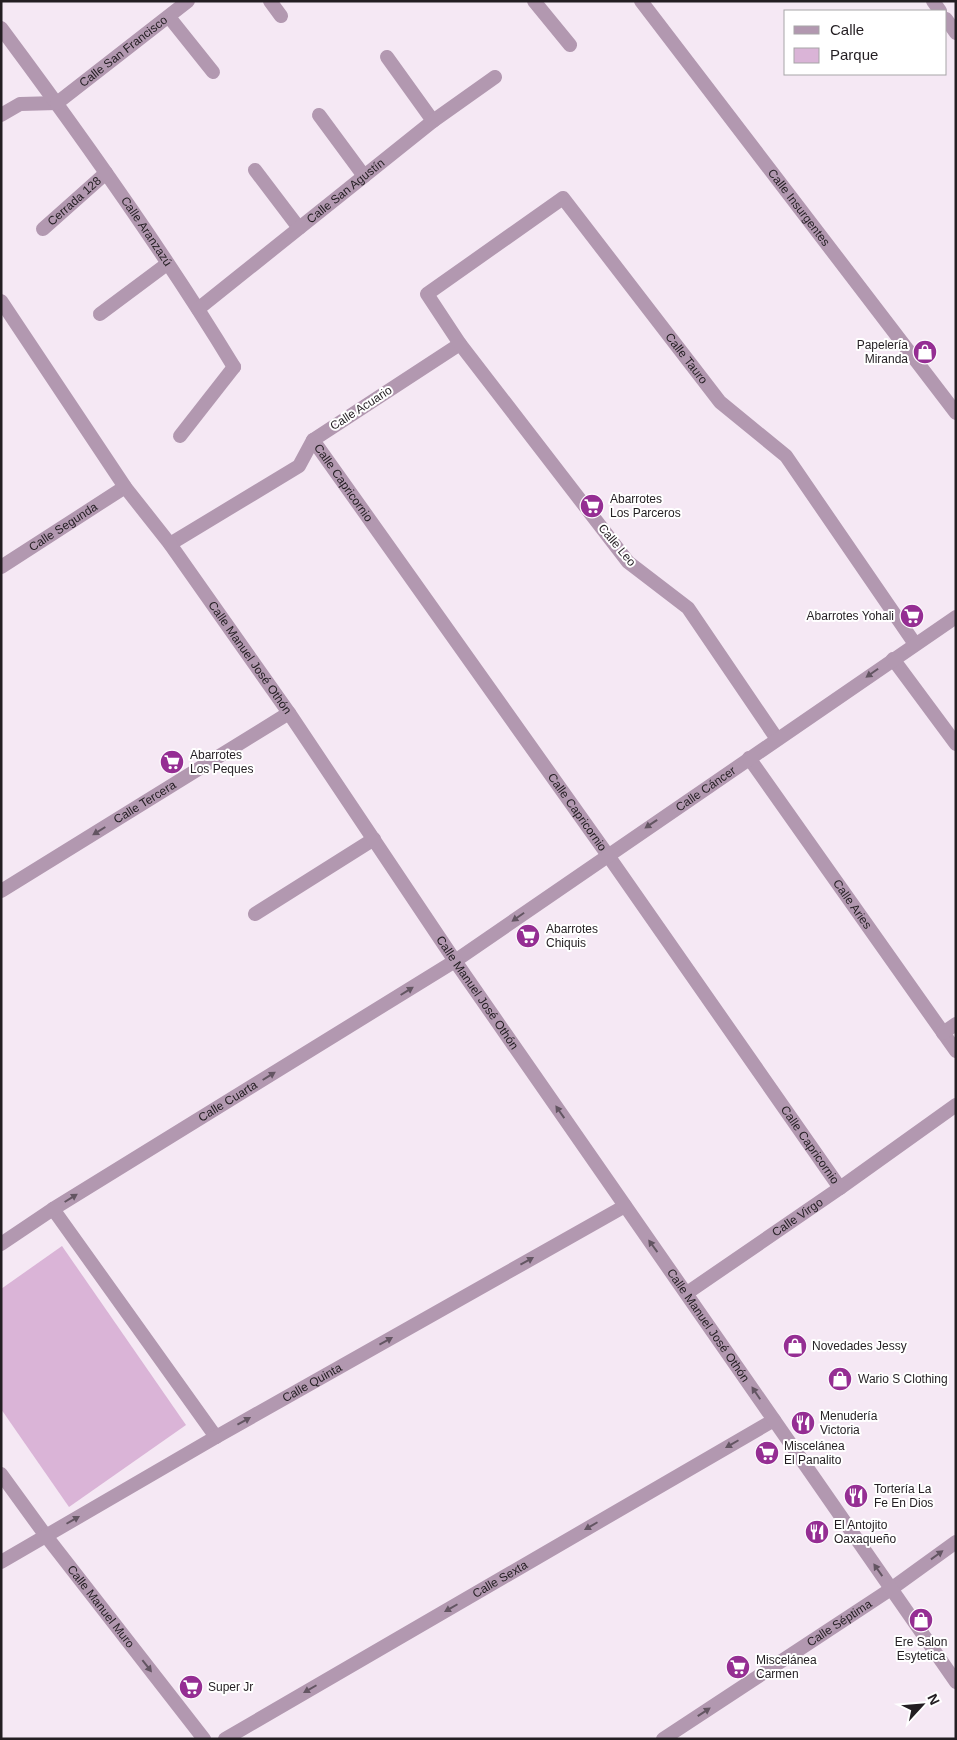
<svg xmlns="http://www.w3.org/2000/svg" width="957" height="1740" viewBox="0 0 957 1740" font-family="Helvetica,sans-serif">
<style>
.green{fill:#dab4d7}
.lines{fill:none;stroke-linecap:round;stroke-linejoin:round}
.pedestrian{stroke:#b298b0;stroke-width:14}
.minor{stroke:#b298b0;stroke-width:14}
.tertiary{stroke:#b298b0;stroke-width:14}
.oneway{fill:#635562}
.labels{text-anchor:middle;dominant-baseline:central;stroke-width:4;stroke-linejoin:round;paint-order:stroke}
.street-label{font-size:12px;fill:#231e22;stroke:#fff}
.poi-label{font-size:12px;fill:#231e22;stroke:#fff;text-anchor:start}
</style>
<rect width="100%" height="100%" fill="#f5e8f4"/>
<!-- green -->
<polygon class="green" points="62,1246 186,1425 69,1507 1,1409 1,1289"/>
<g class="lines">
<!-- pedestrian -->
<g class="pedestrian">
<polyline points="270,1 281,16"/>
<polyline points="169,17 213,72"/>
<polyline points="387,57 433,121"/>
<polyline points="1,115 20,104 57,103"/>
<polyline points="319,115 364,176"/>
<polyline points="255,170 299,228"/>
<path id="s1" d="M43 229 106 173"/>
<polyline points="100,314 167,264"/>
<polyline points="180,436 234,367"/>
<polyline points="170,544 299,466 313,440"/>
<path id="s2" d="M687 1293 840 1188"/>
</g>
<!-- minor -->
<g class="minor">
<polyline points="534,1 570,45"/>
<path id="s3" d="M641 1 956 413"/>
<polyline points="933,1 940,11"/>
<polyline points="946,19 956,33"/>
<path id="s4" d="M1 28C83 138 163 250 234 367"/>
<path id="s5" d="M57 103 188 1"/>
<path id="s6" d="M198 309 433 121 495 77"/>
<path id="s7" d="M460 344 313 440 607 854 840 1188 956 1105"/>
<path id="s8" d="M1 567 125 487"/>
<polyline points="893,659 956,744"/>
<path id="s9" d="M777 739 688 608 628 562 460 344 427 294 563 198 720 402 786 456 915 644"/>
<path id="s10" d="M749 758 956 1051"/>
<path id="s11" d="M1 891 289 713"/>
<polyline points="255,914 374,839"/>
<polyline points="943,1033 956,1024"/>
<polyline points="53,1209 216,1437"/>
<path id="s12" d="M1 1244 53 1209 455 961 956 617"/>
<path id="s13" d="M1 1474 46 1536 204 1739"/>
<path id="s14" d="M1 1562 216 1437 625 1206"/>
<path id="s15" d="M225 1739 774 1420"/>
<path id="s16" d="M663 1739 891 1589 956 1542"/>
</g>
<!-- tertiary -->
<path class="tertiary" id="s17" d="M1 301 125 487 170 544 289 713 455 961 956 1682"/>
</g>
<!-- one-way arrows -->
<defs><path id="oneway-solid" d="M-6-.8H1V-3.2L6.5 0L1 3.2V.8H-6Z" transform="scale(1.25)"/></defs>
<g class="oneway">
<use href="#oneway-solid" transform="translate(872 673) rotate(145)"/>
<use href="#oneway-solid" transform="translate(651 824) rotate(146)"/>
<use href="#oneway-solid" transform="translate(99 831) rotate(148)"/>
<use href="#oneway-solid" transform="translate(518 917) rotate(145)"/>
<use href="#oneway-solid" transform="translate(407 991) rotate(-32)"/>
<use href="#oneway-solid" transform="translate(269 1076) rotate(-32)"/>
<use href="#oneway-solid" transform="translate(560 1112) rotate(-125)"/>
<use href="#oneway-solid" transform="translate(71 1198) rotate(-32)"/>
<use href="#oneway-solid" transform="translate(653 1246) rotate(-126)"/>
<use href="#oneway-solid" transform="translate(527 1261) rotate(-29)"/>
<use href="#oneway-solid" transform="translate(386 1341) rotate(-29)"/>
<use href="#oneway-solid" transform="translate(756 1393) rotate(-124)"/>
<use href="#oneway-solid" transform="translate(244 1421) rotate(-29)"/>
<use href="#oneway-solid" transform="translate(732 1444) rotate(150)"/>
<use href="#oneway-solid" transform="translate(73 1520) rotate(-30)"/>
<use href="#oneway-solid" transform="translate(591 1526) rotate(150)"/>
<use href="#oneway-solid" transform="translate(937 1555) rotate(-36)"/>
<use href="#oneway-solid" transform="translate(878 1570) rotate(-125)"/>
<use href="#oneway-solid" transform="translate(451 1608) rotate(150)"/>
<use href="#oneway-solid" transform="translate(147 1666) rotate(52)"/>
<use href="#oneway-solid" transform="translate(310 1689) rotate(150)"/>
<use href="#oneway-solid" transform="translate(704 1712) rotate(-33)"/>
</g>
<!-- icons -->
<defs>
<g id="shop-disc" transform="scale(1.25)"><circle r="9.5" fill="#952e93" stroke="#fff"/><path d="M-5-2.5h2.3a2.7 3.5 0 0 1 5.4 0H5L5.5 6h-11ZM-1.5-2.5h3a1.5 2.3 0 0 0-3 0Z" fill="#fff"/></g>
<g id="supermarket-disc" transform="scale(1.25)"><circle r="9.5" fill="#952e93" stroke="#fff"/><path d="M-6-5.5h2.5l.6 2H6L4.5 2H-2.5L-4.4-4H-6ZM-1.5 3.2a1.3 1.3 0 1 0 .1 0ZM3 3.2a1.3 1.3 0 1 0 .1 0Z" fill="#fff"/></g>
<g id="restaurant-disc" transform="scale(1.25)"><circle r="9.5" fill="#952e93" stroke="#fff"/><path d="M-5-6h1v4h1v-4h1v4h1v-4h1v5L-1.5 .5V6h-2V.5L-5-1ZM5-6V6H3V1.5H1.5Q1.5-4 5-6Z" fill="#fff"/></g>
</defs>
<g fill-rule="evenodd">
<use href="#shop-disc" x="925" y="352"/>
<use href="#supermarket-disc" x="592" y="506"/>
<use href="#supermarket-disc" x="912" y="616"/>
<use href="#supermarket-disc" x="172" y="762"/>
<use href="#supermarket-disc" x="528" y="936"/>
<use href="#shop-disc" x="795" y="1346"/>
<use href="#shop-disc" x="840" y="1379"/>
<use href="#restaurant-disc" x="803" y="1423"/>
<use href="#supermarket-disc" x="767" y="1453"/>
<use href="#restaurant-disc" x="856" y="1496"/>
<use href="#restaurant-disc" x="817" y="1532"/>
<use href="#shop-disc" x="921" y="1620"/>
<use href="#supermarket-disc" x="738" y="1667"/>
<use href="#supermarket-disc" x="191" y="1687"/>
</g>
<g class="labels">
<!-- street labels -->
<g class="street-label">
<text stroke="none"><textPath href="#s5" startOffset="84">Calle San Francisco</textPath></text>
<text stroke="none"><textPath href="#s6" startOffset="189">Calle San Agustín</textPath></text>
<text stroke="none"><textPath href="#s1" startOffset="42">Cerrada 128</textPath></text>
<text stroke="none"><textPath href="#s3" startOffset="260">Calle Insurgentes</textPath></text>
<text stroke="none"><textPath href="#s4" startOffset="250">Calle Aranzazú</textPath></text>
<text stroke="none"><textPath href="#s9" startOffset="938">Calle Tauro</textPath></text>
<text transform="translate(361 408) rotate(-33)">Calle Acuario</text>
<text stroke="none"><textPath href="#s7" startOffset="228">Calle Capricornio</textPath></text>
<text stroke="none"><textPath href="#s8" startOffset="74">Calle Segunda</textPath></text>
<text transform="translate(617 545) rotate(50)">Calle Leo</text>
<text stroke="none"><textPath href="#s17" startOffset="435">Calle Manuel José Othón</textPath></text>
<text stroke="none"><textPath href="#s12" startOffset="839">Calle Cáncer</textPath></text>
<text stroke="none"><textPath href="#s11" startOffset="169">Calle Tercera</textPath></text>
<text stroke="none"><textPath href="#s7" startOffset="632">Calle Capricornio</textPath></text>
<text stroke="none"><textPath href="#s10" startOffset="179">Calle Aries</textPath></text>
<text stroke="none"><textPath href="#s17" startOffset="840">Calle Manuel José Othón</textPath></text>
<text stroke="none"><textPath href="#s12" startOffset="268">Calle Cuarta</textPath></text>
<text stroke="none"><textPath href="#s7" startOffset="1038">Calle Capricornio</textPath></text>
<text stroke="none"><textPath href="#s2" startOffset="134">Calle Virgo</textPath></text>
<text stroke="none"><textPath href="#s17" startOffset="1245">Calle Manuel José Othón</textPath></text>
<text stroke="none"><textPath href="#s14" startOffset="359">Calle Quinta</textPath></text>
<text stroke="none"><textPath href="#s15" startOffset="318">Calle Sexta</textPath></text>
<text stroke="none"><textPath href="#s13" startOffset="166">Calle Manuel Muro</textPath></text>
<text stroke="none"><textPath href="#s16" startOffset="211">Calle Séptima</textPath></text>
</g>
<!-- poi labels -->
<g class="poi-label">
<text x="908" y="345" text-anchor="end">Papelería<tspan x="908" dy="14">Miranda</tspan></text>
<text x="610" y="499">Abarrotes<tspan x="610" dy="14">Los Parceros</tspan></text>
<text x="894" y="616" text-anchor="end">Abarrotes Yohali</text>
<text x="190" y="755">Abarrotes<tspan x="190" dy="14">Los Peques</tspan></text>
<text x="546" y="929">Abarrotes<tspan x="546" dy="14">Chiquis</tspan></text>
<text x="812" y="1346">Novedades Jessy</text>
<text x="858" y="1379">Wario S Clothing</text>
<text x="820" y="1416">Menudería<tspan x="820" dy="14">Victoria</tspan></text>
<text x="784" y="1446">Miscelánea<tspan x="784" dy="14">El Panalito</tspan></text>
<text x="874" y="1489">Tortería La<tspan x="874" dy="14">Fe En Dios</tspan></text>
<text x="834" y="1525">El Antojito<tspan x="834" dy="14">Oaxaqueño</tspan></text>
<text x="921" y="1642" text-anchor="middle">Ere Salon<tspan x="921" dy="14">Esytetica</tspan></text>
<text x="756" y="1660">Miscelánea<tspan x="756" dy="14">Carmen</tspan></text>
<text x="208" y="1687">Super Jr</text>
</g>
</g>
<!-- border -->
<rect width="957" height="1740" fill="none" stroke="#231e22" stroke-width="5"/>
<!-- legend -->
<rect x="784" y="10" width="162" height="65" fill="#ffffff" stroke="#a7a5a7"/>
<rect x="794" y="26" width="25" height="8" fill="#b298b0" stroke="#a7a5a7"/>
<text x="830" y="35" font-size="15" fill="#231e22">Calle</text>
<rect x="794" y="48" width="25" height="15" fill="#dab4d7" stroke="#a7a5a7"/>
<text x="830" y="60" font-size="15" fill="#231e22">Parque</text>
<!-- north arrow -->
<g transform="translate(922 1705) rotate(64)" stroke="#ffffff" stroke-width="4" paint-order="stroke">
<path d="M0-4L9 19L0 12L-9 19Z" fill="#231e22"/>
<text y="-8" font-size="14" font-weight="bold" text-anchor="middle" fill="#231e22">N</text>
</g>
</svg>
